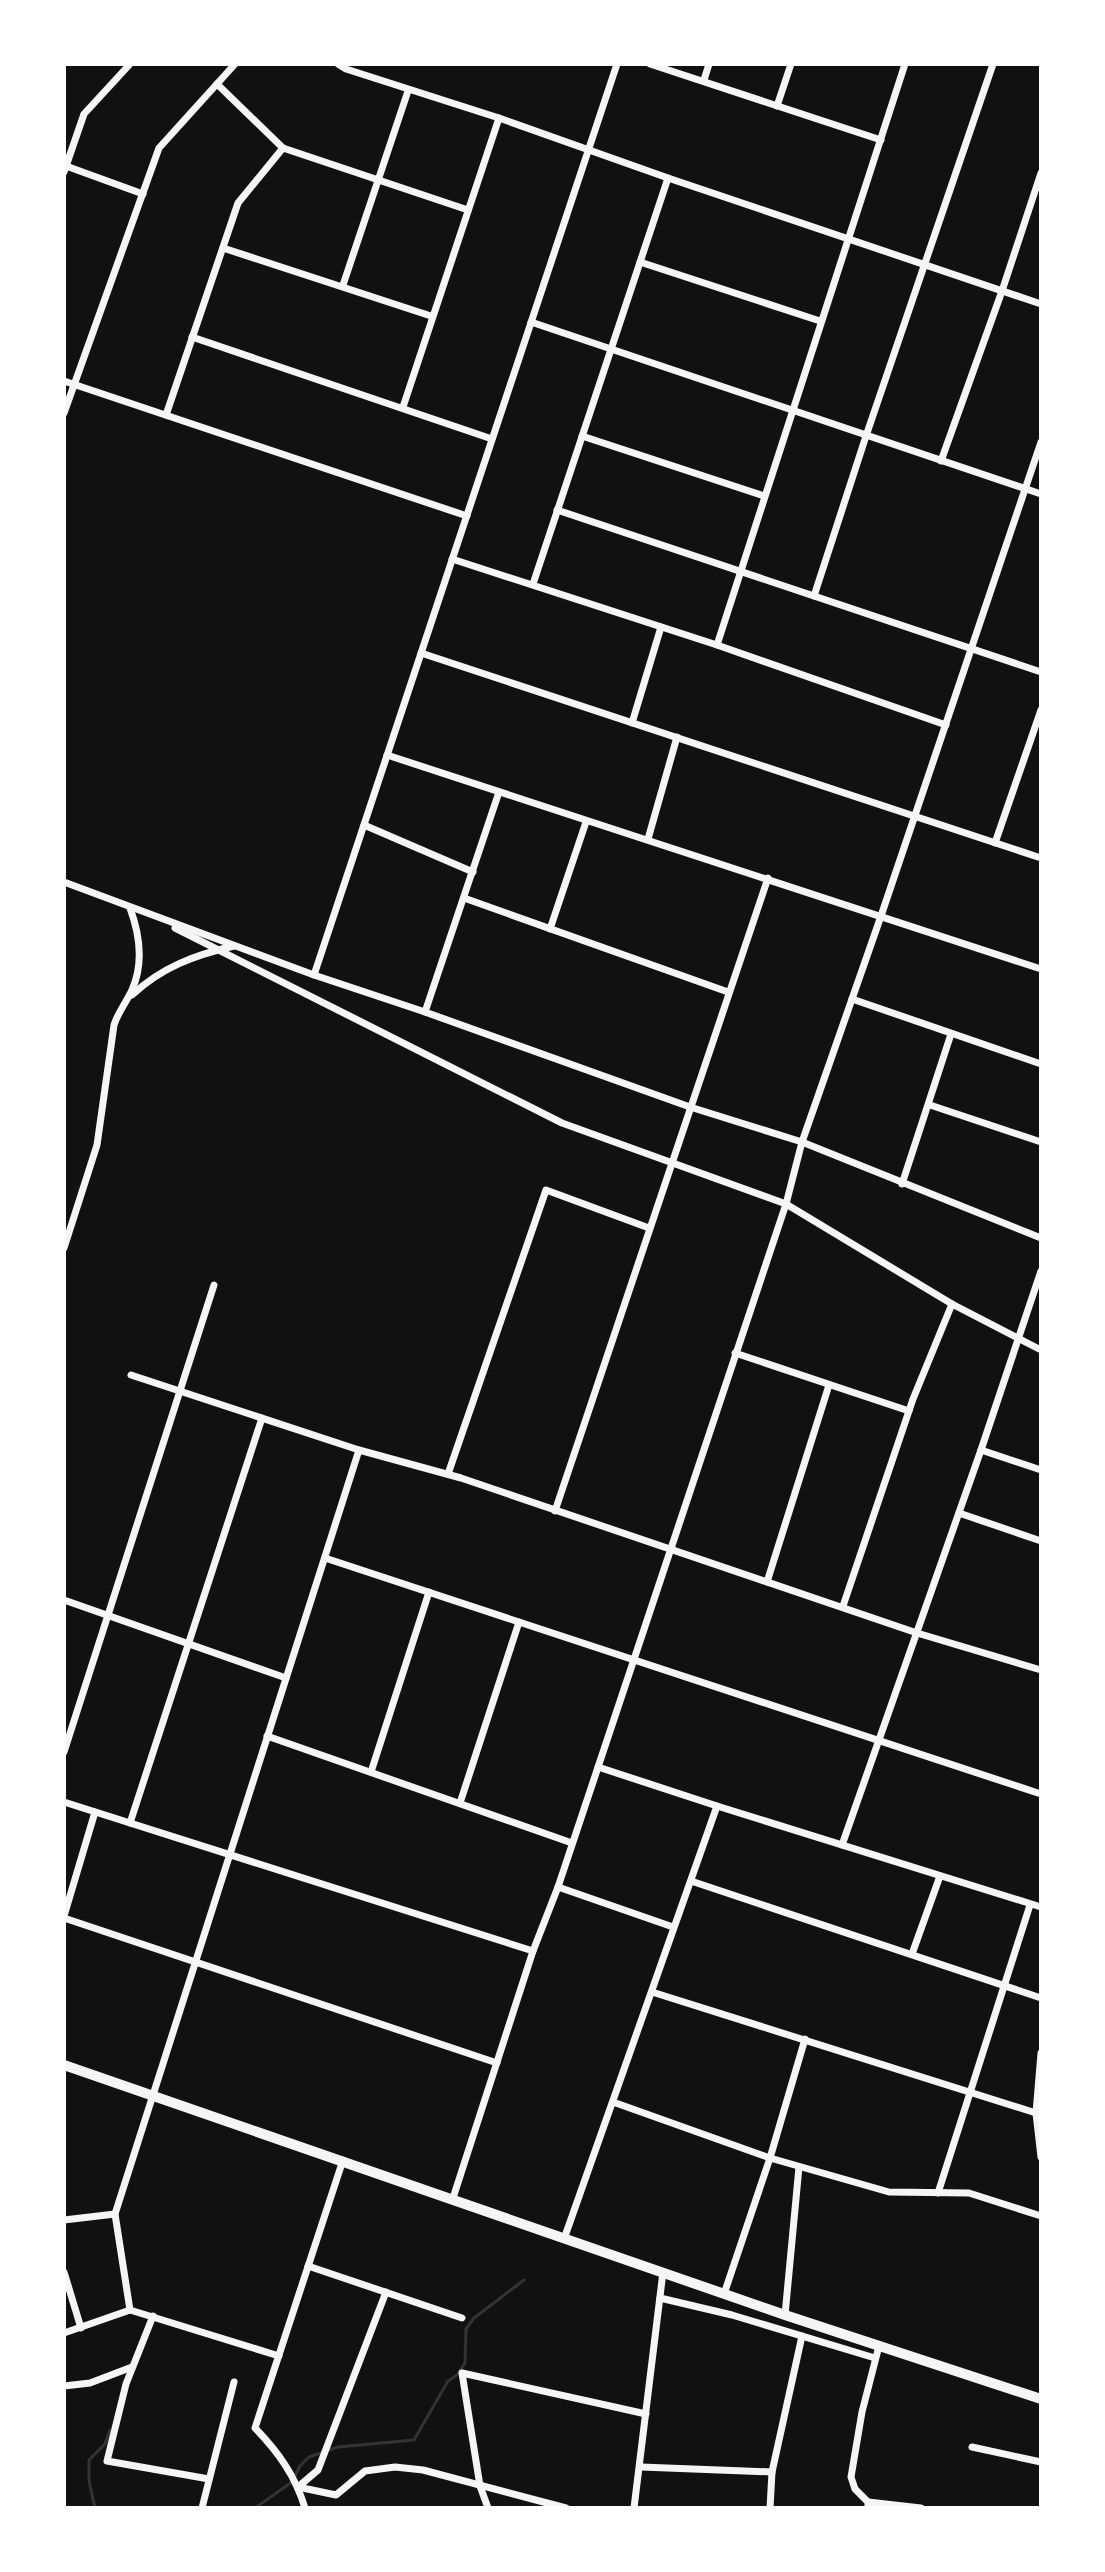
<svg xmlns="http://www.w3.org/2000/svg" width="1105" height="2572" viewBox="0 0 1105 2572" font-family="'Source Sans 3',sans-serif">
<style>
.lines{fill:none;stroke-linecap:round;stroke-linejoin:round}
.stream{stroke:#333;stroke-width:3}
.minor{stroke:#f5f5f5;stroke-width:7}
.primary{stroke:#f5f5f5;stroke-width:10}
</style>
<rect width="100%" height="100%" fill="#111"/>
<g class="lines">
<!-- stream -->
<g class="stream">
<polyline points="95,2508 89,2481 89,2460 105,2444 110,2430"/>
<polyline points="255,2508 292,2482 300,2466 309,2457 338,2447 414,2440 448,2381 457,2375 465,2363 466,2329 474,2318 524,2280"/>
</g>
<!-- minor -->
<g class="minor">
<polyline points="338,64 346,69 499,118 668,178 1041,304"/>
<polyline points="650,64 881,140"/>
<polyline points="704,80 709,64"/>
<polyline points="217,84 283,148 468,210"/>
<polyline points="777,106 791,64"/>
<polyline points="66,166 143,194"/>
<polyline points="64,172 84,114 130,64"/>
<polyline points="223,248 431,316"/>
<polyline points="640,262 820,321"/>
<polyline points="343,285 408,91"/>
<polyline points="531,322 1041,494"/>
<polyline points="192,337 492,439"/>
<polyline points="64,381 467,516"/>
<polyline points="403,407 499,118"/>
<polyline points="64,413 159,148 235,64"/>
<polyline points="166,415 238,203 283,148"/>
<polyline points="582,436 764,496"/>
<polyline points="941,461 1002,291 1041,173"/>
<polyline points="557,510 1041,672"/>
<polyline points="452,559 717,645 946,725"/>
<polyline points="533,584 668,178"/>
<polyline points="814,596 866,436 993,64"/>
<polyline points="717,645 905,64"/>
<polyline points="421,653 1041,858"/>
<polyline points="632,723 661,627"/>
<path d="M387 755C605 827 823 897 1041 969"/>
<polyline points="364,825 473,872"/>
<polyline points="648,839 677,737"/>
<polyline points="995,843 1041,710"/>
<polyline points="64,882 314,975 425,1012 690,1107 802,1142 1041,1238"/>
<polyline points="464,898 728,992"/>
<polyline points="175,928 562,1123 786,1204 952,1304 1041,1350"/>
<polyline points="550,929 586,822"/>
<polyline points="314,975 617,64"/>
<path d="M132 995C162 967 195 955 234 946"/>
<polyline points="852,999 1041,1064"/>
<polyline points="425,1012 499,792"/>
<polyline points="930,1105 1041,1142"/>
<polyline points="902,1184 951,1034"/>
<path d="M64 1248 97 1145 114 1025C118 1012 126 1003 132 990 144 963 140 935 130 908"/>
<polyline points="735,1353 909,1411"/>
<polyline points="131,1375 359,1450 461,1478 917,1633 1041,1670"/>
<polyline points="981,1450 1041,1470"/>
<polyline points="448,1474 546,1190 649,1228"/>
<polyline points="555,1511 768,878"/>
<polyline points="959,1513 1041,1541"/>
<polyline points="325,1558 1041,1794"/>
<polyline points="767,1582 829,1385"/>
<polyline points="64,1600 286,1678"/>
<polyline points="843,1606 913,1399 952,1304"/>
<polyline points="267,1736 572,1843"/>
<polyline points="64,1752 214,1285"/>
<polyline points="371,1772 429,1592"/>
<polyline points="64,1802 533,1951"/>
<polyline points="460,1803 519,1622"/>
<polyline points="717,1806 1041,1907"/>
<polyline points="130,1823 262,1418"/>
<polyline points="842,1845 981,1450 1041,1271"/>
<polyline points="691,1881 1041,1998"/>
<polyline points="558,1887 673,1927"/>
<polyline points="64,1916 95,1812"/>
<polyline points="64,1918 497,2063"/>
<polyline points="912,1954 940,1876"/>
<polyline points="652,1992 1036,2113"/>
<polyline points="1041,2053 1036,2113 1041,2157"/>
<polyline points="613,2102 770,2158 889,2192 969,2193 1041,2216"/>
<polyline points="938,2193 1030,1905"/>
<polyline points="453,2198 533,1951 558,1887 786,1204 802,1142 881,916 1041,442"/>
<polyline points="64,2220 115,2214"/>
<polyline points="564,2239 717,1806 598,1767"/>
<polyline points="308,2266 462,2318"/>
<polyline points="64,2272 81,2328"/>
<polyline points="724,2294 770,2158 805,2039"/>
<polyline points="660,2298 732,2315 875,2358"/>
<polyline points="130,2310 115,2214 359,1450"/>
<polyline points="785,2315 799,2167"/>
<polyline points="153,2316 126,2384 107,2461 209,2479"/>
<polyline points="64,2333 130,2310 279,2356"/>
<polyline points="64,2386 90,2383 132,2367"/>
<polyline points="972,2447 1041,2462"/>
<polyline points="641,2467 772,2472"/>
<polyline points="298,2487 336,2495 365,2471 395,2467 423,2470 566,2508"/>
<polyline points="298,2487 318,2470 386,2292"/>
<polyline points="868,2502 921,2508"/>
<polyline points="202,2508 234,2382"/>
<path d="M305 2508C295 2475 278 2452 255 2428L343 2160"/>
<polyline points="488,2508 480,2486 462,2373 646,2414"/>
<polyline points="634,2508 663,2272"/>
<polyline points="770,2508 772,2472 802,2336"/>
<polyline points="868,2508 868,2502 855,2489 851,2477 862,2412 879,2346"/>
</g>
<!-- primary -->
<polyline class="primary" points="64,2065 785,2315 1041,2399"/>
</g>
<!-- border -->
<rect width="1105" height="2572" fill="none" stroke="#ffffff" stroke-width="132"/>
</svg>
